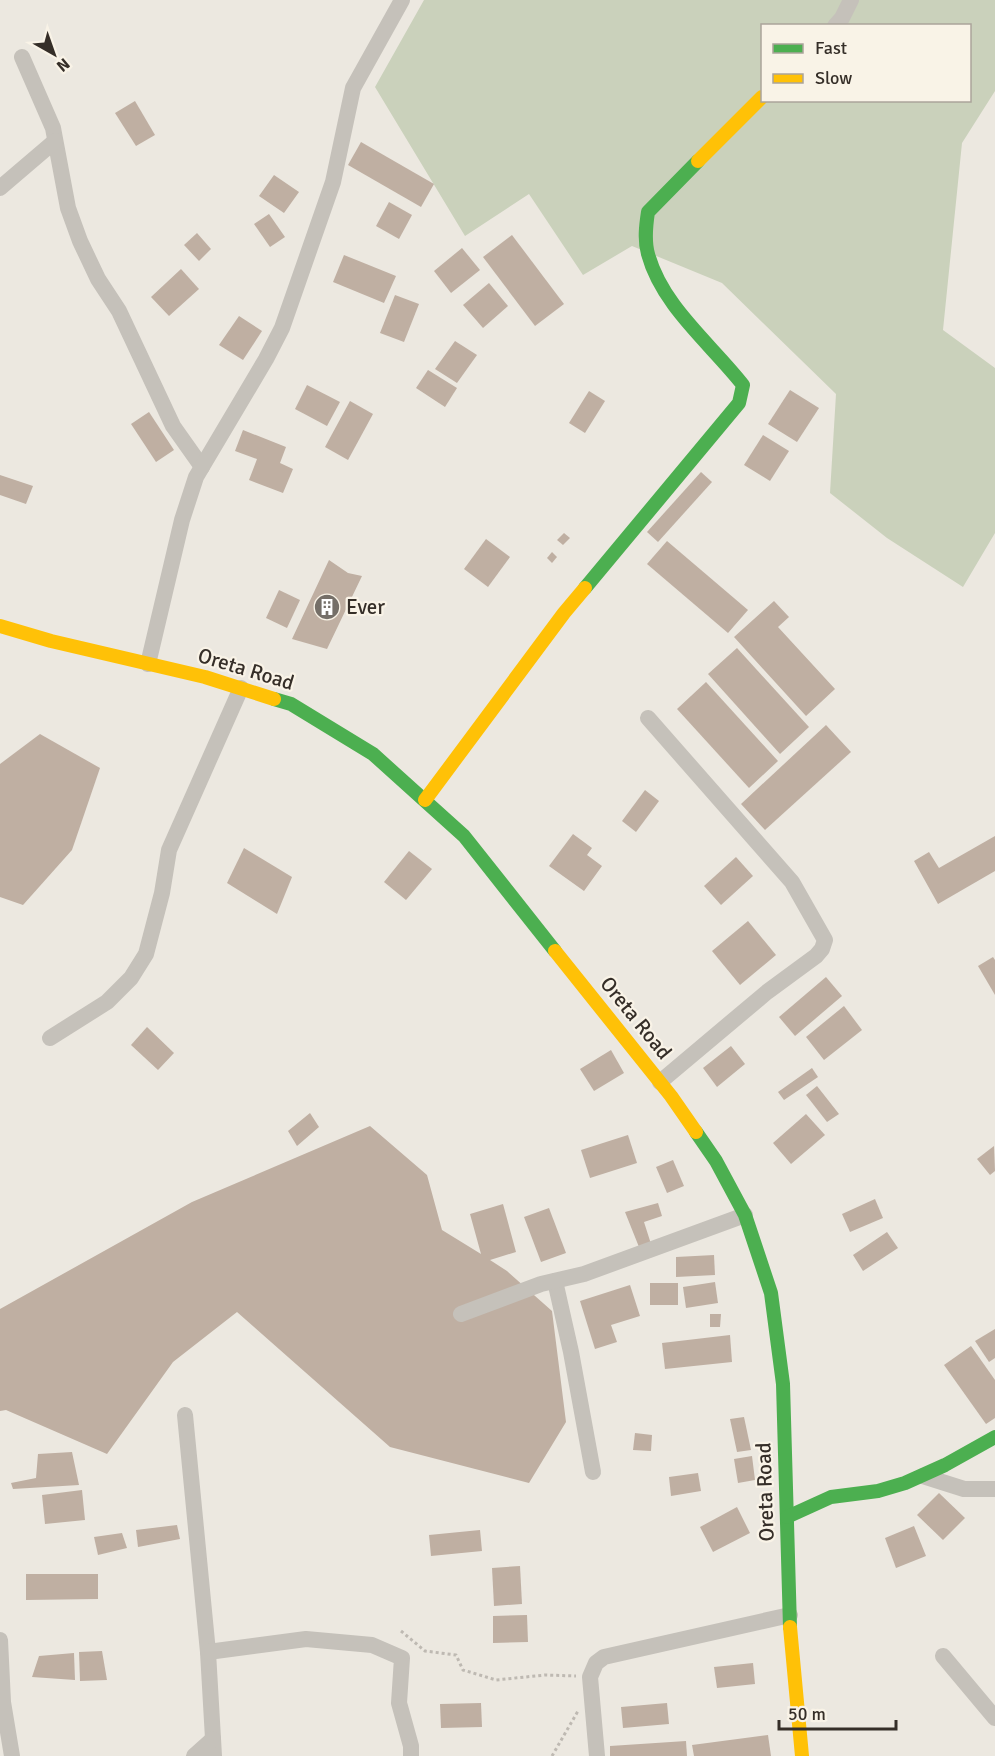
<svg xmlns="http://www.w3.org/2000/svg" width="995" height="1756" viewBox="0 0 995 1756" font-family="Signika,sans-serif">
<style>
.green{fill:#cad1bb;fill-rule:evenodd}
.building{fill:#bfafa2}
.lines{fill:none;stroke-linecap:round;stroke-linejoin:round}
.path{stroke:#beb9b2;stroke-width:3;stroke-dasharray:3 3;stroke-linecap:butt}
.street{stroke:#c5c1ba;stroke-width:16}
.fast{stroke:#4caf50;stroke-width:14}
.slow{stroke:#ffc107;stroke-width:14}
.labels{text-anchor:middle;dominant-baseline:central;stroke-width:4.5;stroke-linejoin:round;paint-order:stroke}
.poi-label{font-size:21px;fill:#352e28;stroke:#f9f3e7;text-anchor:start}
.street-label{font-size:21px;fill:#352e28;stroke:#f9f3e7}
</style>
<rect width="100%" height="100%" fill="#ece8e0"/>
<!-- green -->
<path class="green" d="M424 0H995V91L962 143 943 330 995 368V533L963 587 887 538 830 493 836 394 722 283 632 246 583 275 529 194 465 236 375 87ZM762 26H970V100H762Z"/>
<!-- building -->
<g class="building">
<polygon points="135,101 155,135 136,146 115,113"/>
<polygon points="361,142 434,184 421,207 348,165"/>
<polygon points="274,175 299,192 284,213 259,196"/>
<polygon points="389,202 412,215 399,239 376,226"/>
<polygon points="269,214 285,237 270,247 254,224"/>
<polygon points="197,233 211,249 199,261 184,245"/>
<polygon points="512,235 564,304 535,326 483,257"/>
<polygon points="462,248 480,270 451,293 434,271"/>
<polygon points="344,255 396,276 384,303 333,282"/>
<polygon points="181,269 199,289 169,316 151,297"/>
<polygon points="489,283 508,306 483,328 463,305"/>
<polygon points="395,295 419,304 404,342 380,333"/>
<polygon points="239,316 262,331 243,360 219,345"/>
<polygon points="455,341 477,355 457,383 435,369"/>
<polygon points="428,370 457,388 445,407 416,388"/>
<polygon points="307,385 340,402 327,426 295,409"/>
<polygon points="790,390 819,408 797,442 768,424"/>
<polygon points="589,391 605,401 585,433 569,423"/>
<polygon points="350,401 373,414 348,460 325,447"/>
<polygon points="149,412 174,450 156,462 131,424"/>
<polygon points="243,430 286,447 280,463 293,469 283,493 249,480 257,459 235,451"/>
<polygon points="763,435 789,451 770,481 744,465"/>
<polygon points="701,472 712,482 658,542 647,532"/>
<polygon points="0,475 33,486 26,504 0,495"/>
<polygon points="564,533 570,538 563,545 557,540"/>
<polygon points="486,539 510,557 488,587 464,569"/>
<polygon points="667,541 748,610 728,633 647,564"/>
<polygon points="552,552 557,557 552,563 547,558"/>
<polygon points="329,560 348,573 362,576 327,649 292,639"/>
<polygon points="279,590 300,600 287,628 266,618"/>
<polygon points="774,601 789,617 778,627 835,689 806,716 734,637"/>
<polygon points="737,648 809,727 780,754 708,674"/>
<polygon points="706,682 778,761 749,788 677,709"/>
<polygon points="826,725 851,752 765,830 741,804"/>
<polygon points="40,734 100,768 72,850 23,905 0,897 0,764"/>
<polygon points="645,790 659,801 636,832 622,821"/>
<polygon points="573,834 592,848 587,855 602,866 584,891 549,866"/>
<polygon points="995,836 995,871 938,904 914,861 929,852 939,868"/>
<polygon points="244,848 292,877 277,914 227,883"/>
<polygon points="409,851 432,869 406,900 384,882"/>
<polygon points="736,857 753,876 721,905 704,886"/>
<polygon points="748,921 776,955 740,985 712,951"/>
<polygon points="993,957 995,960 995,995 978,966"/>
<polygon points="826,977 842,996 795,1036 779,1017"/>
<polygon points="844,1006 862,1030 824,1060 806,1037"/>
<polygon points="147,1027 174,1053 158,1070 131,1045"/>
<polygon points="731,1046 745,1064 717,1087 703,1068"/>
<polygon points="611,1050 624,1073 594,1091 580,1069"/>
<polygon points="812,1068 818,1077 784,1100 778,1092"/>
<polygon points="817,1086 839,1114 827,1122 806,1095"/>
<polygon points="310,1113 319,1127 297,1146 288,1131"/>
<polygon points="806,1114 825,1135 791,1164 773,1143"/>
<polygon points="370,1126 427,1175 442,1230 481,1254 470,1214 503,1204 516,1252 490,1260 507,1271 552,1311 566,1422 529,1483 390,1447 237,1312 173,1362 107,1454 6,1410 0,1411 0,1309 192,1202"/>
<polygon points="628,1135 637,1163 590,1178 581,1150"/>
<polygon points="994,1146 995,1171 990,1175 977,1159"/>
<polygon points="673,1160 684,1186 667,1193 656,1167"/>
<polygon points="875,1199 883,1218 850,1232 842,1214"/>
<polygon points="658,1203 662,1216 644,1222 651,1244 639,1247 625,1212"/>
<polygon points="549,1208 566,1253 541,1262 524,1217"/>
<polygon points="887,1232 898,1248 863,1271 853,1255"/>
<polygon points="714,1255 715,1275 676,1277 676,1257"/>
<polygon points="715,1282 718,1303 686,1308 683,1287"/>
<rect x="650" y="1283" width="28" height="22"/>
<polygon points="630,1285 640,1316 611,1325 617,1342 595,1349 580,1301"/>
<polygon points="710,1314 721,1314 720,1327 710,1327"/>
<polygon points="995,1329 995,1358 989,1362 975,1341"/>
<polygon points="730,1335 732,1362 665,1369 662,1343"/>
<polygon points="971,1346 995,1380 995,1418 986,1424 944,1365"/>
<polygon points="744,1417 751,1450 737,1452 730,1419"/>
<polygon points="635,1433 652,1435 651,1451 633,1450"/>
<polygon points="72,1452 79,1485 13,1489 11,1483 36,1478 38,1454"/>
<polygon points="752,1456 755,1480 738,1483 734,1459"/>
<polygon points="698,1473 701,1491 671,1496 669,1477"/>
<polygon points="82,1490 85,1520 45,1524 42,1495"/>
<polygon points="939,1493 965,1518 943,1540 917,1515"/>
<polygon points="737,1507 750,1533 713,1552 700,1527"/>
<polygon points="177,1525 180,1539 138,1547 136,1530"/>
<polygon points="914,1526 926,1556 896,1568 885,1538"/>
<polygon points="480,1530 482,1551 431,1556 429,1535"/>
<polygon points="122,1533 127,1548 98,1555 94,1537"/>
<polygon points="520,1566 522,1604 494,1606 492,1568"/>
<polygon points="26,1574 98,1574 98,1599 26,1600"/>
<polygon points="527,1615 528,1642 493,1643 493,1616"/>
<polygon points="102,1651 107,1680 80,1681 79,1652"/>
<polygon points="74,1653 75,1680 32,1677 39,1656"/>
<polygon points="753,1663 755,1684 717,1688 714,1667"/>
<polygon points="481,1703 482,1727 441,1728 440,1704"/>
<polygon points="667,1703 669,1724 623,1728 621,1707"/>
<polygon points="768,1735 771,1756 694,1756 692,1745"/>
<polygon points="686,1741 687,1756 610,1756 610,1746"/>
</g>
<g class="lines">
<!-- path -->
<g class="path">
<polyline points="401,1631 425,1651 456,1655 463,1670 496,1680 545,1675 576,1676"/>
<polyline points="552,1756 578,1711"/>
</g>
<!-- street -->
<g class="street">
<polyline points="835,26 842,18 851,0"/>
<polyline points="22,57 53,128 68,208 80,241 98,279 119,311 173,426 202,467"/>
<polyline points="0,188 55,141"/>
<polyline points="148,664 182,520 196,477 266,359 282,328 333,182 353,88 402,0"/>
<polyline points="648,718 792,882 825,940 822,949 816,956 767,992 660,1082"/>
<polyline points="50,1038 107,1002 131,978 146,954 162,893 169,850 241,688"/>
<polyline points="555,1281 571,1352 593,1472"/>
<polyline points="461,1314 541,1284 584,1274 745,1215"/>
<polyline points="185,1415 208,1652 214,1756"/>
<polyline points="923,1476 964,1489 995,1489"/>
<polyline points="0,1640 3,1702 12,1756"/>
<polyline points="208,1652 306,1639 372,1645 402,1658 399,1703 411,1746 411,1756"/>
<polyline points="943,1656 995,1718"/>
<polyline points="194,1756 213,1739"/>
<polyline points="597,1756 590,1677 596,1663 604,1657 790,1615"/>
</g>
<!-- fast -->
<g class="fast">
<path d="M585 588 739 403 743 385C711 344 662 306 648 254 644 240 646 225 648 212L698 161"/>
<polyline points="274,699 291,704 373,754 464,836 555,951"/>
<polyline points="696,1132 716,1161 745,1215 771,1293 783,1384 790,1627"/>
<polyline points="787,1517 831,1497 878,1491 905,1483 945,1465 995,1437"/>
</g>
<!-- slow -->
<g class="slow">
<polyline points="698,161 762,97"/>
<polyline points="0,626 51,641 205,677 274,699"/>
<polyline points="425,800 564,613 585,588"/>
<polyline points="555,951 671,1096 696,1132"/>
<polyline points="790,1627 802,1756"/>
</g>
</g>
<!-- icons -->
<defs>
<g id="building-disc" transform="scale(1.35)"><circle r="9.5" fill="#756f68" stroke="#f9f3e7"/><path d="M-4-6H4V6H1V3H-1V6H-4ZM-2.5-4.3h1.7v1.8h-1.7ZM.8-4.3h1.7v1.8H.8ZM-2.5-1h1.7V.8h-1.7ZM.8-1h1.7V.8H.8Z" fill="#fff"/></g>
</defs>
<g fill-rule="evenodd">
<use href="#building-disc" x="327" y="607"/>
</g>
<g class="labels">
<!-- poi labels -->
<g class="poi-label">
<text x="346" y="607">Ever</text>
</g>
<!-- street labels -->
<g class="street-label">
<text transform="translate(246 669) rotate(17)">Oreta Road</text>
<text transform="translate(636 1018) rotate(51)">Oreta Road</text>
<text transform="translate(765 1492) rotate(-92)">Oreta Road</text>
</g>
</g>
<!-- legend -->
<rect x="761" y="24" width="210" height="78" fill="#f9f3e7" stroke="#aba49b" stroke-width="1.5"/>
<rect x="773" y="44" width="30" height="9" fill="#4caf50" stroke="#aba49b" stroke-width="1.5"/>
<text x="815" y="54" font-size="18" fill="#352e28">Fast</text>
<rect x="773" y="74" width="30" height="9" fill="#ffc107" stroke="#aba49b" stroke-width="1.5"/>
<text x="815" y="84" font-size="18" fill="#352e28">Slow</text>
<!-- north arrow -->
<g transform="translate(54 54) rotate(140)" stroke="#f9f3e7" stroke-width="4.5" paint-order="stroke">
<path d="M0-4.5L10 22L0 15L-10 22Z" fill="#352e28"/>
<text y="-9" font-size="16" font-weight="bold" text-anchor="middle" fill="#352e28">N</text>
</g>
<!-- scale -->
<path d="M779 1720v9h117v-9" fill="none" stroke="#352e28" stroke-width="3"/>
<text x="788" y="1720" font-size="18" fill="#352e28" stroke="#f9f3e7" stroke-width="4.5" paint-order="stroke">50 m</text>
</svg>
